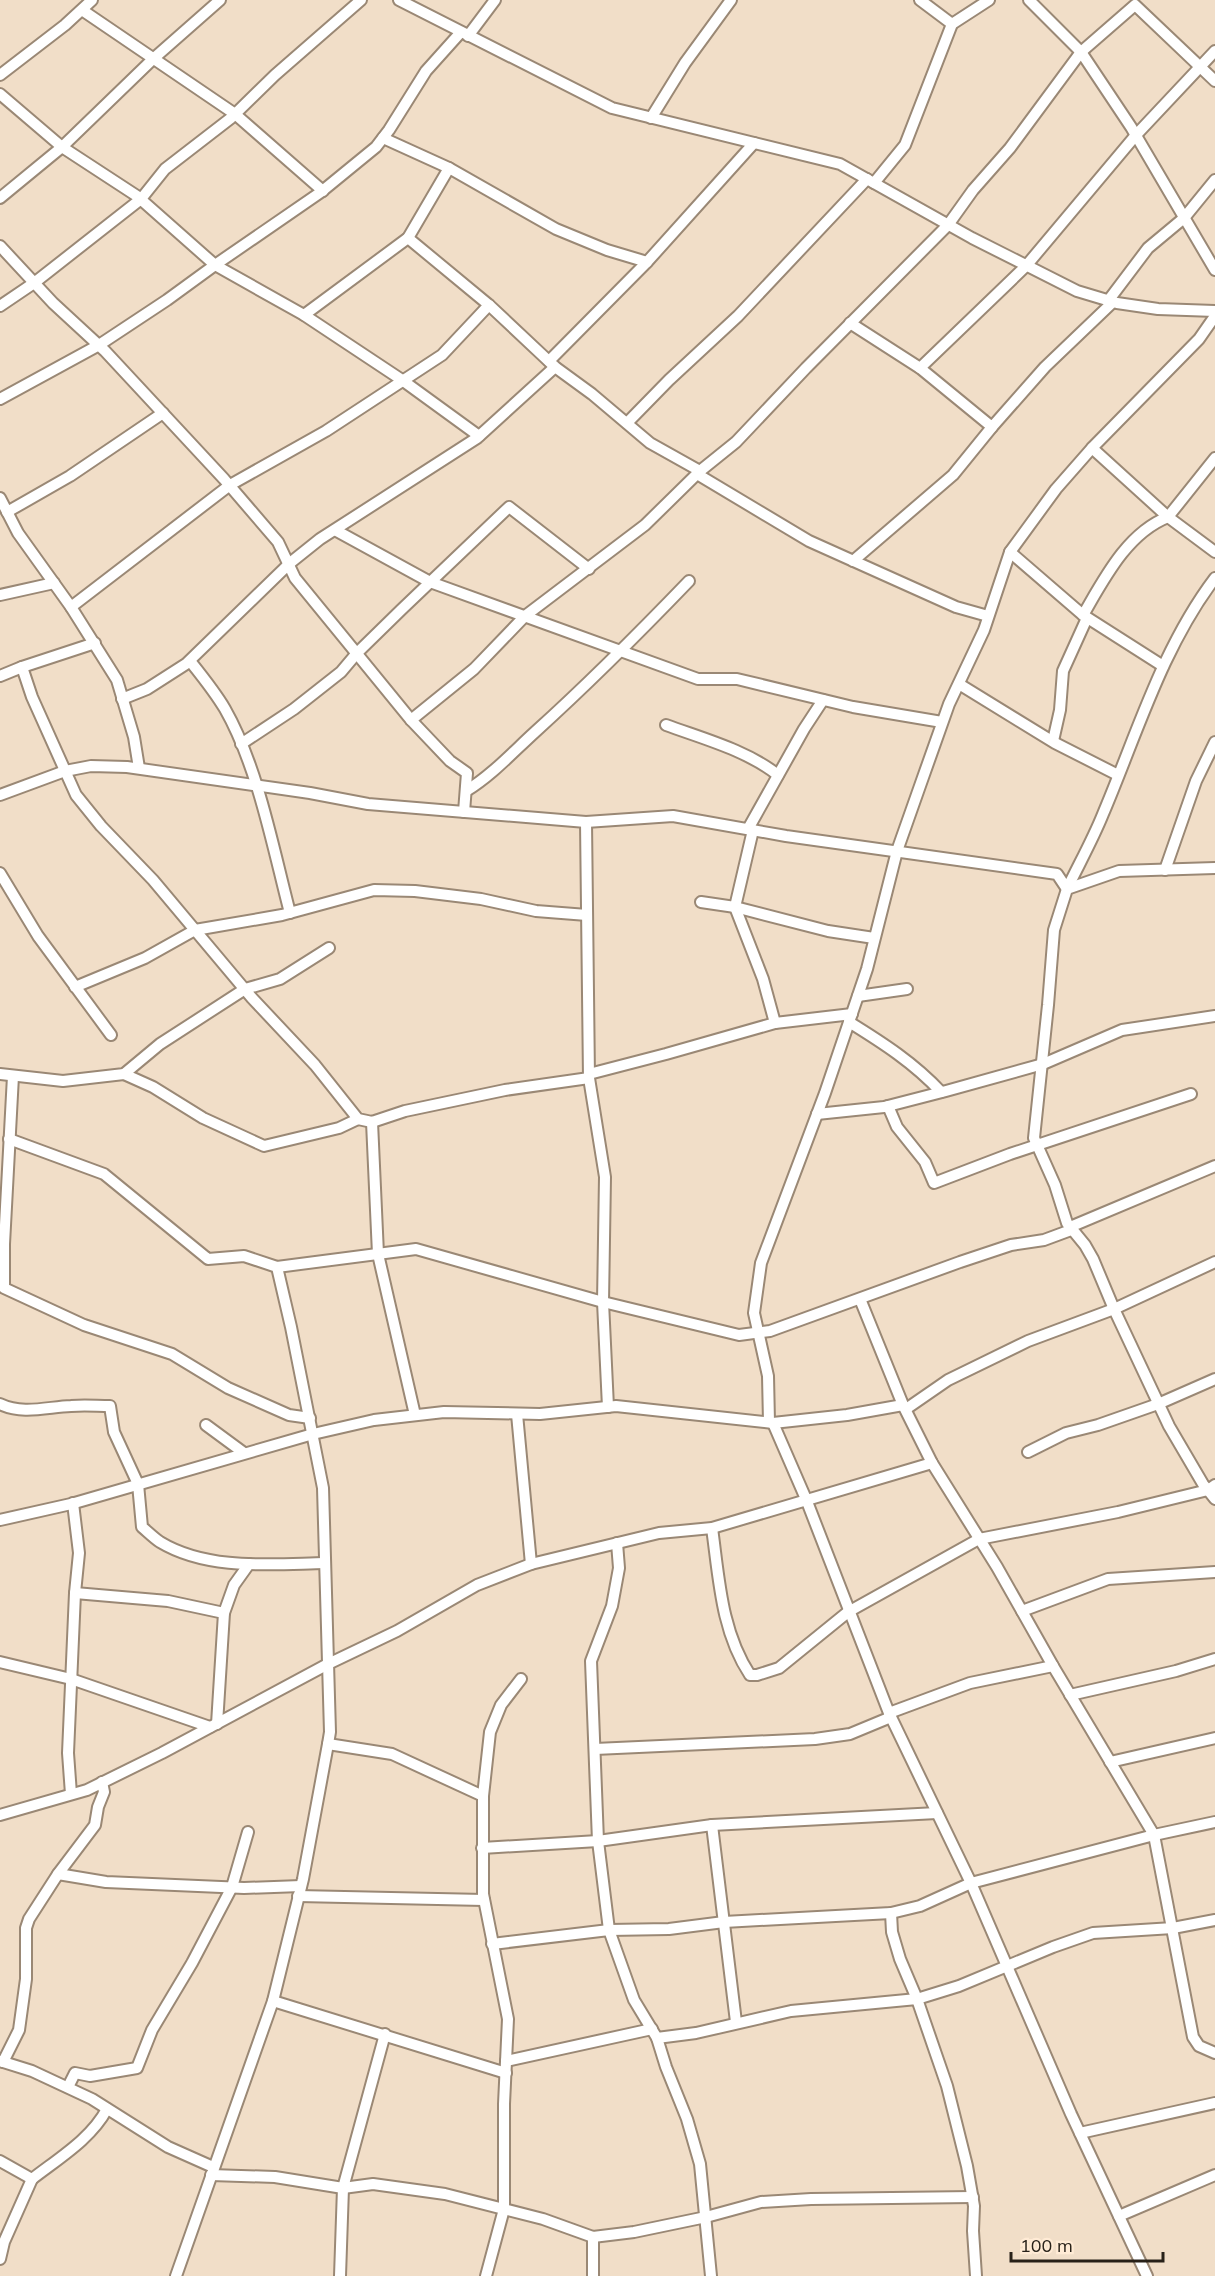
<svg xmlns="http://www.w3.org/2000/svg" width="1215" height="2276" viewBox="0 0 1215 2276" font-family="Mulish,sans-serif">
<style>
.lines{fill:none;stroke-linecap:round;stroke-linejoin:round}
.street-casing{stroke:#9a8875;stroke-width:14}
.street{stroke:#fff;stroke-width:10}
</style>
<rect width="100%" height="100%" fill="#f1dec8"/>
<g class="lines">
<!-- street casing -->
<g class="street-casing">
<g id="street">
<polyline points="399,0 612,108 840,164 972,238 1077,291 1117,303 1158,309 1215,311"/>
<polyline points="920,0 952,24"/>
<polyline points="1029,0 1081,52 1131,127 1215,270"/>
<polyline points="82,10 235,114 323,191"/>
<polyline points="468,36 495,0"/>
<polyline points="0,75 65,25 92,0"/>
<polyline points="0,94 62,147 137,196 215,265 304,315 402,380 479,436"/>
<polyline points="651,118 685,63 731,0"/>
<polyline points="383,138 449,168 556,229 607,250 647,262"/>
<polyline points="874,183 905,145 952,24 989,0"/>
<polyline points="0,198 62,147 153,59 220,0"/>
<polyline points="408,238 489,305 555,367 592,394 650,443 700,471"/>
<polyline points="0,246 53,303 105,351 224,479 278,542 295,578 411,720 450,761 467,773 464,812"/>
<polyline points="1108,301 1148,248 1184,218 1215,180"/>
<polyline points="0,306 34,283 141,199 165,169 231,118 275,75 361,0"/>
<polyline points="304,315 408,238 449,168"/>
<polyline points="850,323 920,368 992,427 1045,367 1113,302"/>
<polyline points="549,361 647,262 754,143"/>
<polyline points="920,368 1026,266 1136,135 1215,51"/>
<polyline points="0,399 99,345 167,300 215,265 321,192 376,147 389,130 426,71 461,32"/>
<polyline points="627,423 669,380 738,316 867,179"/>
<polyline points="1092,448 1168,517 1215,552"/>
<polyline points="697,474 809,541 956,607 988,616"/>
<polyline points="0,498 18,533 71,607 117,680 134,737 139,768"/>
<polyline points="7,512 70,476 163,413"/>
<polyline points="335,530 430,582 698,679 737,679 853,707 942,722"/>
<polyline points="1010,552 1083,615 1163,666"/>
<polyline points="853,561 953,475 992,427"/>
<polyline points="0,595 54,583"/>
<polyline points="71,607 230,485 326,431 442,355 489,305"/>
<path d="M1083 615C1104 579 1127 533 1168 517L1215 458"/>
<path d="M190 661C202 676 215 692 225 709 258 767 273 848 290 913"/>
<polyline points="22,667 95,643"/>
<polyline points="0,676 22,667 32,697 76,795 101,826 153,880 252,998 315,1065 358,1119 372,1122 405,1111 505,1090 589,1078"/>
<polyline points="959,684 1055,743 1118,775"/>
<polyline points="122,699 147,689 186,664 290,563 320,539 477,438 555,367"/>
<polyline points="411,720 474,669 525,616 645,525 700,471 736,442 806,368 948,225 973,190 1010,148 1081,52 1135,5 1215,81"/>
<path d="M666 725C704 739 746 750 778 775"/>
<polyline points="1053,741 1060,710 1063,671 1087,618"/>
<polyline points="241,744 294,709 341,672 357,653 402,609 509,507 589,569"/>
<path d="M466 791C492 775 513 752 535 732 588 684 639 633 689 581"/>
<path d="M0 795 65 771 91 766 127 767 310 793 368 804 586 822 673 816 786 836 1057 874 1067 889C1079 864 1093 839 1103 814 1137 734 1162 648 1215 578"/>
<polyline points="586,822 589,1078 605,1177 603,1302 608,1407"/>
<polyline points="748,829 804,729 823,700"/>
<polyline points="753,830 735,907 763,979 775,1023"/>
<polyline points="1215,868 1119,871 1067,889 1054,930 1048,1005 1034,1138 1055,1185 1067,1223 1085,1245 1093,1259 1114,1309 1169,1426 1203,1484 1215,1499"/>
<polyline points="1165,870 1196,781 1215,742"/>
<polyline points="0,873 38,936 111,1035"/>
<polyline points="701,902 735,907 828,931 874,938"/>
<polyline points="75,987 145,958 195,930 282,915 374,890 415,891 481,899 536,911 587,915"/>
<polyline points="858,996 907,989"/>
<path d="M849 1022C883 1043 914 1063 941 1092"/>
<polyline points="0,1074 63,1081 124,1074 160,1044 245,989 280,979 329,948"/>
<polyline points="124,1074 153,1087 203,1118 264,1146 339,1128 358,1119"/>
<polyline points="589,1074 666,1054 775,1023 852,1014"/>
<polyline points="13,1076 4,1244 4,1288 84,1325 172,1354 228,1388 289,1415 310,1418"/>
<polyline points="888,1106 897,1127 925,1162 934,1183 1010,1154 1191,1094"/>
<polyline points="817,1114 884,1107 946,1091 1043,1064 1122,1030 1215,1016"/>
<polyline points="372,1122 378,1254 415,1415"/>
<polyline points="9,1139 104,1174 208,1259 244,1256 277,1267 291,1327 323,1488 330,1732 328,1744 303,1879 273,2001 176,2276"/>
<polyline points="1070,1227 1215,1166"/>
<polyline points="277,1267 416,1249 603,1302 739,1335 770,1331 960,1262 1011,1245 1044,1240 1071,1230"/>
<polyline points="860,1299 903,1405 932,1463 997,1567 1053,1666 1154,1835 1193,2037 1199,2046 1215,2053"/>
<path d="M0 1404C23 1415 47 1407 71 1406 84 1405 97 1406 110 1406L114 1432 138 1484 142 1527C148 1532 154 1538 160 1542 208 1571 272 1564 325 1563"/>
<polyline points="906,1409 948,1380 1028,1341 1114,1309 1215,1262"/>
<polyline points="517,1414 531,1564"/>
<polyline points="769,1422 768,1376 754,1313 761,1263 825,1093 867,969 897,851 921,783 949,704 984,630 1010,552 1056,489 1092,448 1199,339 1215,316"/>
<polyline points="773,1423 806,1499 889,1713 971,1883 1071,2114 1147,2276"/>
<polyline points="206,1425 244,1453"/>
<polyline points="1028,1452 1066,1433 1098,1425 1158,1404 1215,1379"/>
<polyline points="0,1520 71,1504 313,1434 374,1420 444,1412 540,1414 616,1406 773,1423 847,1415 903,1405"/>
<path d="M712 1528C719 1578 721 1631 750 1675H757L779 1668 848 1612 979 1539 1118 1512 1208 1490 1215 1485"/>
<polyline points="617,1543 619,1568 612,1606 591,1661 598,1841 609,1930 634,2000 657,2038 666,2067 687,2119 700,2164 711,2276"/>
<polyline points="75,1593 168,1601 224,1613"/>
<polyline points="1022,1611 1108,1579 1215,1572"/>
<polyline points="0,1662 71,1679 210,1727"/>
<polyline points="1070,1695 1176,1671 1215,1659"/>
<polyline points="889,1713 970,1683 1053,1666"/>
<polyline points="217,1724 224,1613 234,1585 249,1564"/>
<polyline points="328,1744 392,1754 483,1796 483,1894 508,2019 504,2104 504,2209 486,2276"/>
<polyline points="595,1749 815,1739 850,1734 891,1717"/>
<polyline points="1110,1762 1215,1738"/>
<polyline points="71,1794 68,1753 75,1593 79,1553 73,1503"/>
<polyline points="483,1796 490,1732 501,1705 521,1679"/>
<polyline points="0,1815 87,1790 162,1753 328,1664 397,1631 477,1585 531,1564 659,1533 712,1528 932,1463"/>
<polyline points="712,1825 736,2022"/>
<polyline points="482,1848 598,1841 712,1825 937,1813"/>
<polyline points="58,1874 106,1882 244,1888 301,1886"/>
<polyline points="298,1896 484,1900"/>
<polyline points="891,1913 892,1932 900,1959 917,1999 947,2086 967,2166 974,2206 973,2231 976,2276"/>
<polyline points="492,1944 609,1930 669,1929 724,1922 891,1913 920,1906 971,1883 1154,1835 1215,1822"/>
<polyline points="273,2001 506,2073"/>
<polyline points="657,2038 696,2033 791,2011 917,1999 959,1986 1053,1947 1093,1933 1173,1928 1215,1920"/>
<polyline points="0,2061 32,2071 92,2099 168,2147 213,2167"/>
<polyline points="506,2061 652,2029"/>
<polyline points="3,2062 19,2030 26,1979 26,1928 29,1919 58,1874 95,1825 98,1807 104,1792 102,1782"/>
<polyline points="68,2087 75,2073 90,2076 137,2068 152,2030 192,1963 232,1887 248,1832"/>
<polyline points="1080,2133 1215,2103"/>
<path d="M0 2161 32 2179C59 2158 91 2139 107 2109"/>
<polyline points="211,2175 275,2177 343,2188 373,2184 445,2194 543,2219 593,2237 634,2232 706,2217 761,2202 811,2199 973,2197"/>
<polyline points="1119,2216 1215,2175"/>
<polyline points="0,2259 4,2242 32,2179"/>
<polyline points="340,2276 343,2188 385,2034"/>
<polyline points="593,2276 593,2237"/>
</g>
</g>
<!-- street -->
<use href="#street" class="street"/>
</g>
<!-- scale -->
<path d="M1011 2252v9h152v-9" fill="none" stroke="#282119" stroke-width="3"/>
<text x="1020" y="2252" font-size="18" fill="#282119" stroke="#ffebd5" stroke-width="4.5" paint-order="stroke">100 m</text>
</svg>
